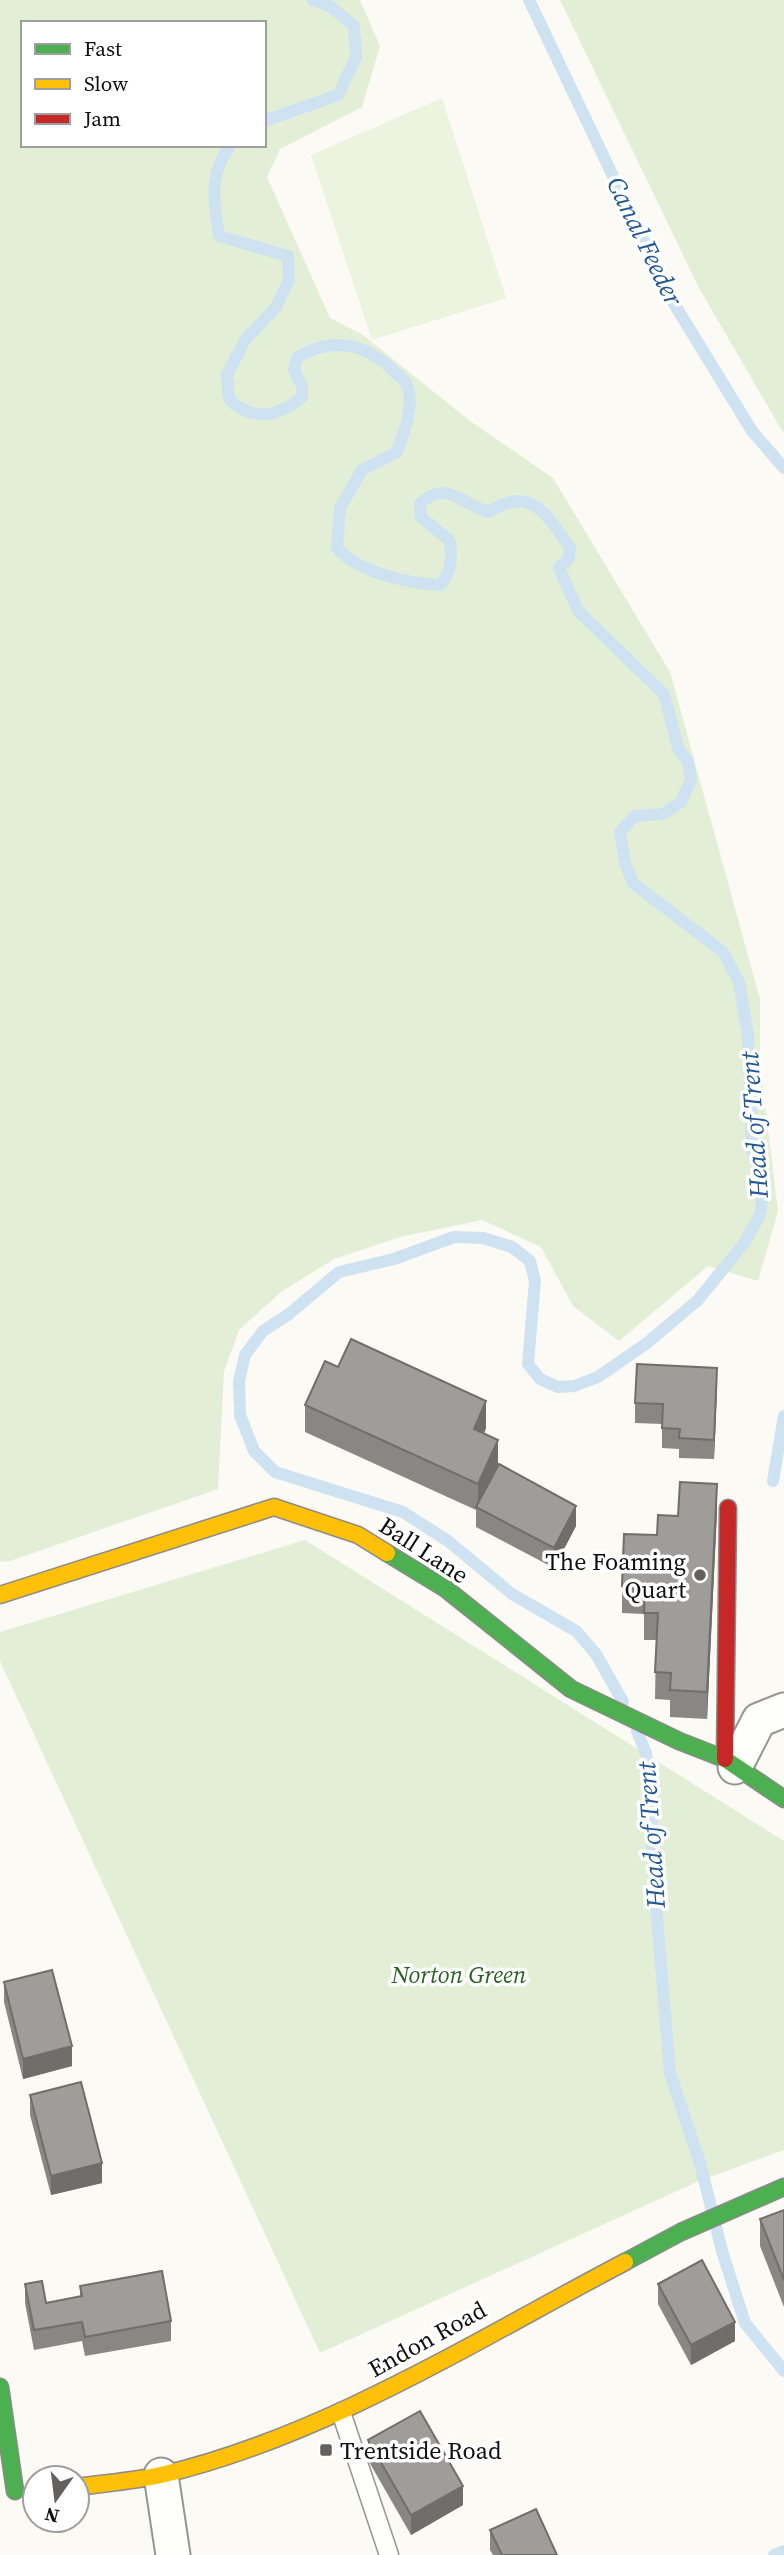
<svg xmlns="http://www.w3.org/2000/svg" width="784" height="2555" viewBox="0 0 784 2555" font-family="'Source Serif 4',serif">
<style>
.green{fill:#e2efd6;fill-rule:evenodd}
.pitch{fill:#ecf3df}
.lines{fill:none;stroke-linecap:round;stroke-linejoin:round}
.stream{stroke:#cee2f2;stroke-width:12}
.lane-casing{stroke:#959592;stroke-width:21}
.street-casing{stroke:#959592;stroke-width:37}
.fast-casing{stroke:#8c8b89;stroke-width:19}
.slow-casing{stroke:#8c8b89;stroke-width:19}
.jam-casing{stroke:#8c8b89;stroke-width:19}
.lane{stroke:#fefefd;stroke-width:18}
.street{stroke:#fefefd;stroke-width:33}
.fast{stroke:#4caf50;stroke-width:16}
.slow{stroke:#ffc107;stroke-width:16}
.jam{stroke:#c62828;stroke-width:16}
.wall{fill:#898784}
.shaded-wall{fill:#6f6e6b}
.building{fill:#9f9d99;stroke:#6f6e6b;stroke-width:2}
.poi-dot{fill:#62615f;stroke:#fff;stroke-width:2.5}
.labels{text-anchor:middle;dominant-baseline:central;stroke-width:7;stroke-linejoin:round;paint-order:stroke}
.street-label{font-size:24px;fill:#0f0f0f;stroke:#fff}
.poi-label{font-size:24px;fill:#0f0f0f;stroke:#fff;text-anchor:end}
.park-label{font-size:24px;font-style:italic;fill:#2b6124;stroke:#fff}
.water-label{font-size:26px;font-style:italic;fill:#225896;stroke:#fff}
</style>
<rect width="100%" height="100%" fill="#fbfaf4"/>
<!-- green -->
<g class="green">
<path d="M0 0H360L380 46 362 107 280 149 267 177 330 318 363 335 470 421 553 478 670 672 760 999V1064L778 1211 758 1281 708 1266 619 1341 573 1306 541 1247 482 1220 400 1237 334 1259 281 1292 239 1330 224 1371 218 1489 7 1562 0 1561ZM23 23H264V145H23Z"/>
<polygon points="560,0 784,0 784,434 699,288"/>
<polygon points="305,1540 784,1841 784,2150 699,2181 320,2353 0,1661 0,1632"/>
</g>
<!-- pitch -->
<polygon class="pitch" points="442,98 506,298 372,340 311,155"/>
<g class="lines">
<!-- stream -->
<g class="stream">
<polyline points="529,0 673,302 752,431 784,468"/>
<polyline points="264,121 338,95 356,57 354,26 330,6 313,0"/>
<path d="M231 145C208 174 214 202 219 236L288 256 289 280 276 307 245 340 227 375 229 399C252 422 278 417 302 397V386L294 370 297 358C328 337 363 342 390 368 395 372 403 378 406 383 416 403 404 433 397 452L362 470 340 508 337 548C359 573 407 583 440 585 452 573 452 557 450 541L421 517 420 504C447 478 462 505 489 512 531 484 546 515 570 547L569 558 559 568 578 611 664 694 678 748 688 762 691 780 681 802 663 814 635 816 620 832 625 863 633 883 723 952 739 982 748 1035 752 1150 764 1187 760 1215 745 1242 698 1300 647 1343 598 1377 574 1386 558 1387 540 1379 528 1364 535 1281 530 1261 512 1247 483 1238 454 1237 394 1259 339 1272 289 1314 263 1331 245 1355 239 1381 240 1415 254 1451 275 1472 403 1512 448 1541 512 1594 576 1631 596 1654 623 1702"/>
<polyline points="773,1481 784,1416"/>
<polyline points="637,1731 646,1753 652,1796 652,1856 670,2073 700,2163 722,2251 745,2323 784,2371"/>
<polyline points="774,2555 784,2551"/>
</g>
<!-- lane casing -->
<g class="lane-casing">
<polyline id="lane" points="341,2412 389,2555"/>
</g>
<!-- street casing -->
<g class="street-casing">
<g id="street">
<polyline points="735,1767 759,1720 784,1710"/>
<polyline points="161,2475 173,2555"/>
</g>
</g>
<!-- fast casing -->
<g class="fast-casing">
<g id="fast">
<polyline points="387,1553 446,1589 571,1689 679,1741 725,1759 784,1799"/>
<polyline points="625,2262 681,2232 784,2187"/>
<polyline points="0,2387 15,2491"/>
</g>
</g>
<!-- slow casing -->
<g class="slow-casing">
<g id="slow">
<polyline points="0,1595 274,1507 358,1535 387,1553"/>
<path d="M77 2487C105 2483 134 2481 161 2475 324 2437 478 2339 625 2262"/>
</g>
</g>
<!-- jam casing -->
<g class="jam-casing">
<polyline id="jam" points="725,1759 728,1508"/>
</g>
<!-- lane -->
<use href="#lane" class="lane"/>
<!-- street -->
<use href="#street" class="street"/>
<!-- fast -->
<use href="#fast" class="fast"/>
<!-- slow -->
<use href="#slow" class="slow"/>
<!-- jam -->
<use href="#jam" class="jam"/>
</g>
<!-- wall -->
<g class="wall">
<polygon points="338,1367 486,1428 484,1434 498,1466 576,1526 554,1568 476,1527 476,1510 305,1432 305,1405"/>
<polygon points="717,1388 714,1459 679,1458 679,1449 662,1448 662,1424 635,1423 635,1403"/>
<polygon points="717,1511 707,1719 670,1717 670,1700 655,1699 656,1640 644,1640 644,1614 622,1613 622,1586 657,1535 678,1516"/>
<polygon points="4,1982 72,2066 23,2079 4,2002"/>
<polygon points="30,2095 102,2183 51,2195 30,2115"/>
<polygon points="784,2210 784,2307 760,2246 760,2219"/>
<polygon points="25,2284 46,2303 80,2297 80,2286 171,2321 171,2341 85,2356 82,2341 34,2350 25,2303"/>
<polygon points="658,2284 735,2341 691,2365 658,2304"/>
<polygon points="368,2440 463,2505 411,2535 368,2460"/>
<polygon points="490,2530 557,2555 493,2555 490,2550"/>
</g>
<!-- shaded-wall -->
<g class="shaded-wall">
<polygon points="717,1368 717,1388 714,1459 714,1440"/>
<polygon points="486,1401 486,1428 474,1456 474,1429"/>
<polygon points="498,1440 498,1467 478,1508 478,1484"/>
<polygon points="717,1484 717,1511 707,1719 707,1692"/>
<polygon points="576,1506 576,1526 554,1568 554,1548"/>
<polygon points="72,2046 72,2066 23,2079 23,2059"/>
<polygon points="102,2163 102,2183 51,2195 51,2176"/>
<polygon points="735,2322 735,2341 691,2365 691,2345"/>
<polygon points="463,2486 463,2505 411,2535 411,2515"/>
</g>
<!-- building -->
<g class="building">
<polygon points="351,1339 486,1401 474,1429 498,1440 478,1484 305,1405 325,1361 338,1367"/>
<polygon points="637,1364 717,1368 714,1440 679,1438 680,1429 662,1428 663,1404 635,1403"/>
<polygon points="499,1464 576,1506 554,1548 476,1507"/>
<polygon points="680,1482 717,1484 707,1692 670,1690 671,1673 655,1672 658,1613 644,1613 645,1587 622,1586 624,1534 657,1535 658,1515 678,1516"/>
<polygon points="52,1970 72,2046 23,2059 4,1982"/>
<polygon points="81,2082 102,2163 51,2176 30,2095"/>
<polygon points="784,2210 784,2280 760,2219"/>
<polygon points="702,2260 735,2322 691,2345 658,2284"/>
<polygon points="162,2271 171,2321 85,2337 82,2322 34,2330 25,2284 42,2281 46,2303 82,2296 80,2286"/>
<polygon points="420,2411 463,2486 411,2515 368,2440"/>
<polygon points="536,2509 557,2555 502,2555 490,2530"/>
</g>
<!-- markers -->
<g class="poi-dot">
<circle cx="700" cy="1575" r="7"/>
<rect x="319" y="2443" width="14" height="14" rx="3.5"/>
</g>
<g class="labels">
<!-- street labels -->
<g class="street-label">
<text transform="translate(424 1550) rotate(33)">Ball Lane</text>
<text transform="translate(427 2339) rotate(-29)">Endon Road</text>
</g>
<!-- poi labels -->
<g class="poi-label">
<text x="686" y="1561">The Foaming<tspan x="686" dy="28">Quart</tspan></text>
<text x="340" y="2450" text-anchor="start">Trentside Road</text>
</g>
<!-- park labels -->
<g class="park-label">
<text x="459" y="1974">Norton Green</text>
</g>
<!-- water labels -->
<g class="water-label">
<text transform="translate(645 241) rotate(64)">Canal Feeder</text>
<text transform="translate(754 1125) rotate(-94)">Head of Trent</text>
<text transform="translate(651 1835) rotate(-94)">Head of Trent</text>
</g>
</g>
<!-- legend -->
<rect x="21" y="21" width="245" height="126" fill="#ffffff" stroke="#9f9f9f" stroke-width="2"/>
<rect x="35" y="44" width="35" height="10" fill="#4caf50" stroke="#9f9f9f" stroke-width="2"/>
<text x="84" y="56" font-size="21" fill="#0f0f0f">Fast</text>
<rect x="35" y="79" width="35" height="10" fill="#ffc107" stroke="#9f9f9f" stroke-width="2"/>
<text x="84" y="91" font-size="21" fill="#0f0f0f">Slow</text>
<rect x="35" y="114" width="35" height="10" fill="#c62828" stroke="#9f9f9f" stroke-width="2"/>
<text x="84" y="126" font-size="21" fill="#0f0f0f">Jam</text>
<!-- north arrow -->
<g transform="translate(56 2499) rotate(194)"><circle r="33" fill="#ffffff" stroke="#9f9f9f" stroke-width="2"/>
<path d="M0-5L12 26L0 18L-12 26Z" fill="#62615f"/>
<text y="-10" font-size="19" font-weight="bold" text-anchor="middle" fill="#0f0f0f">N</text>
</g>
</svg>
